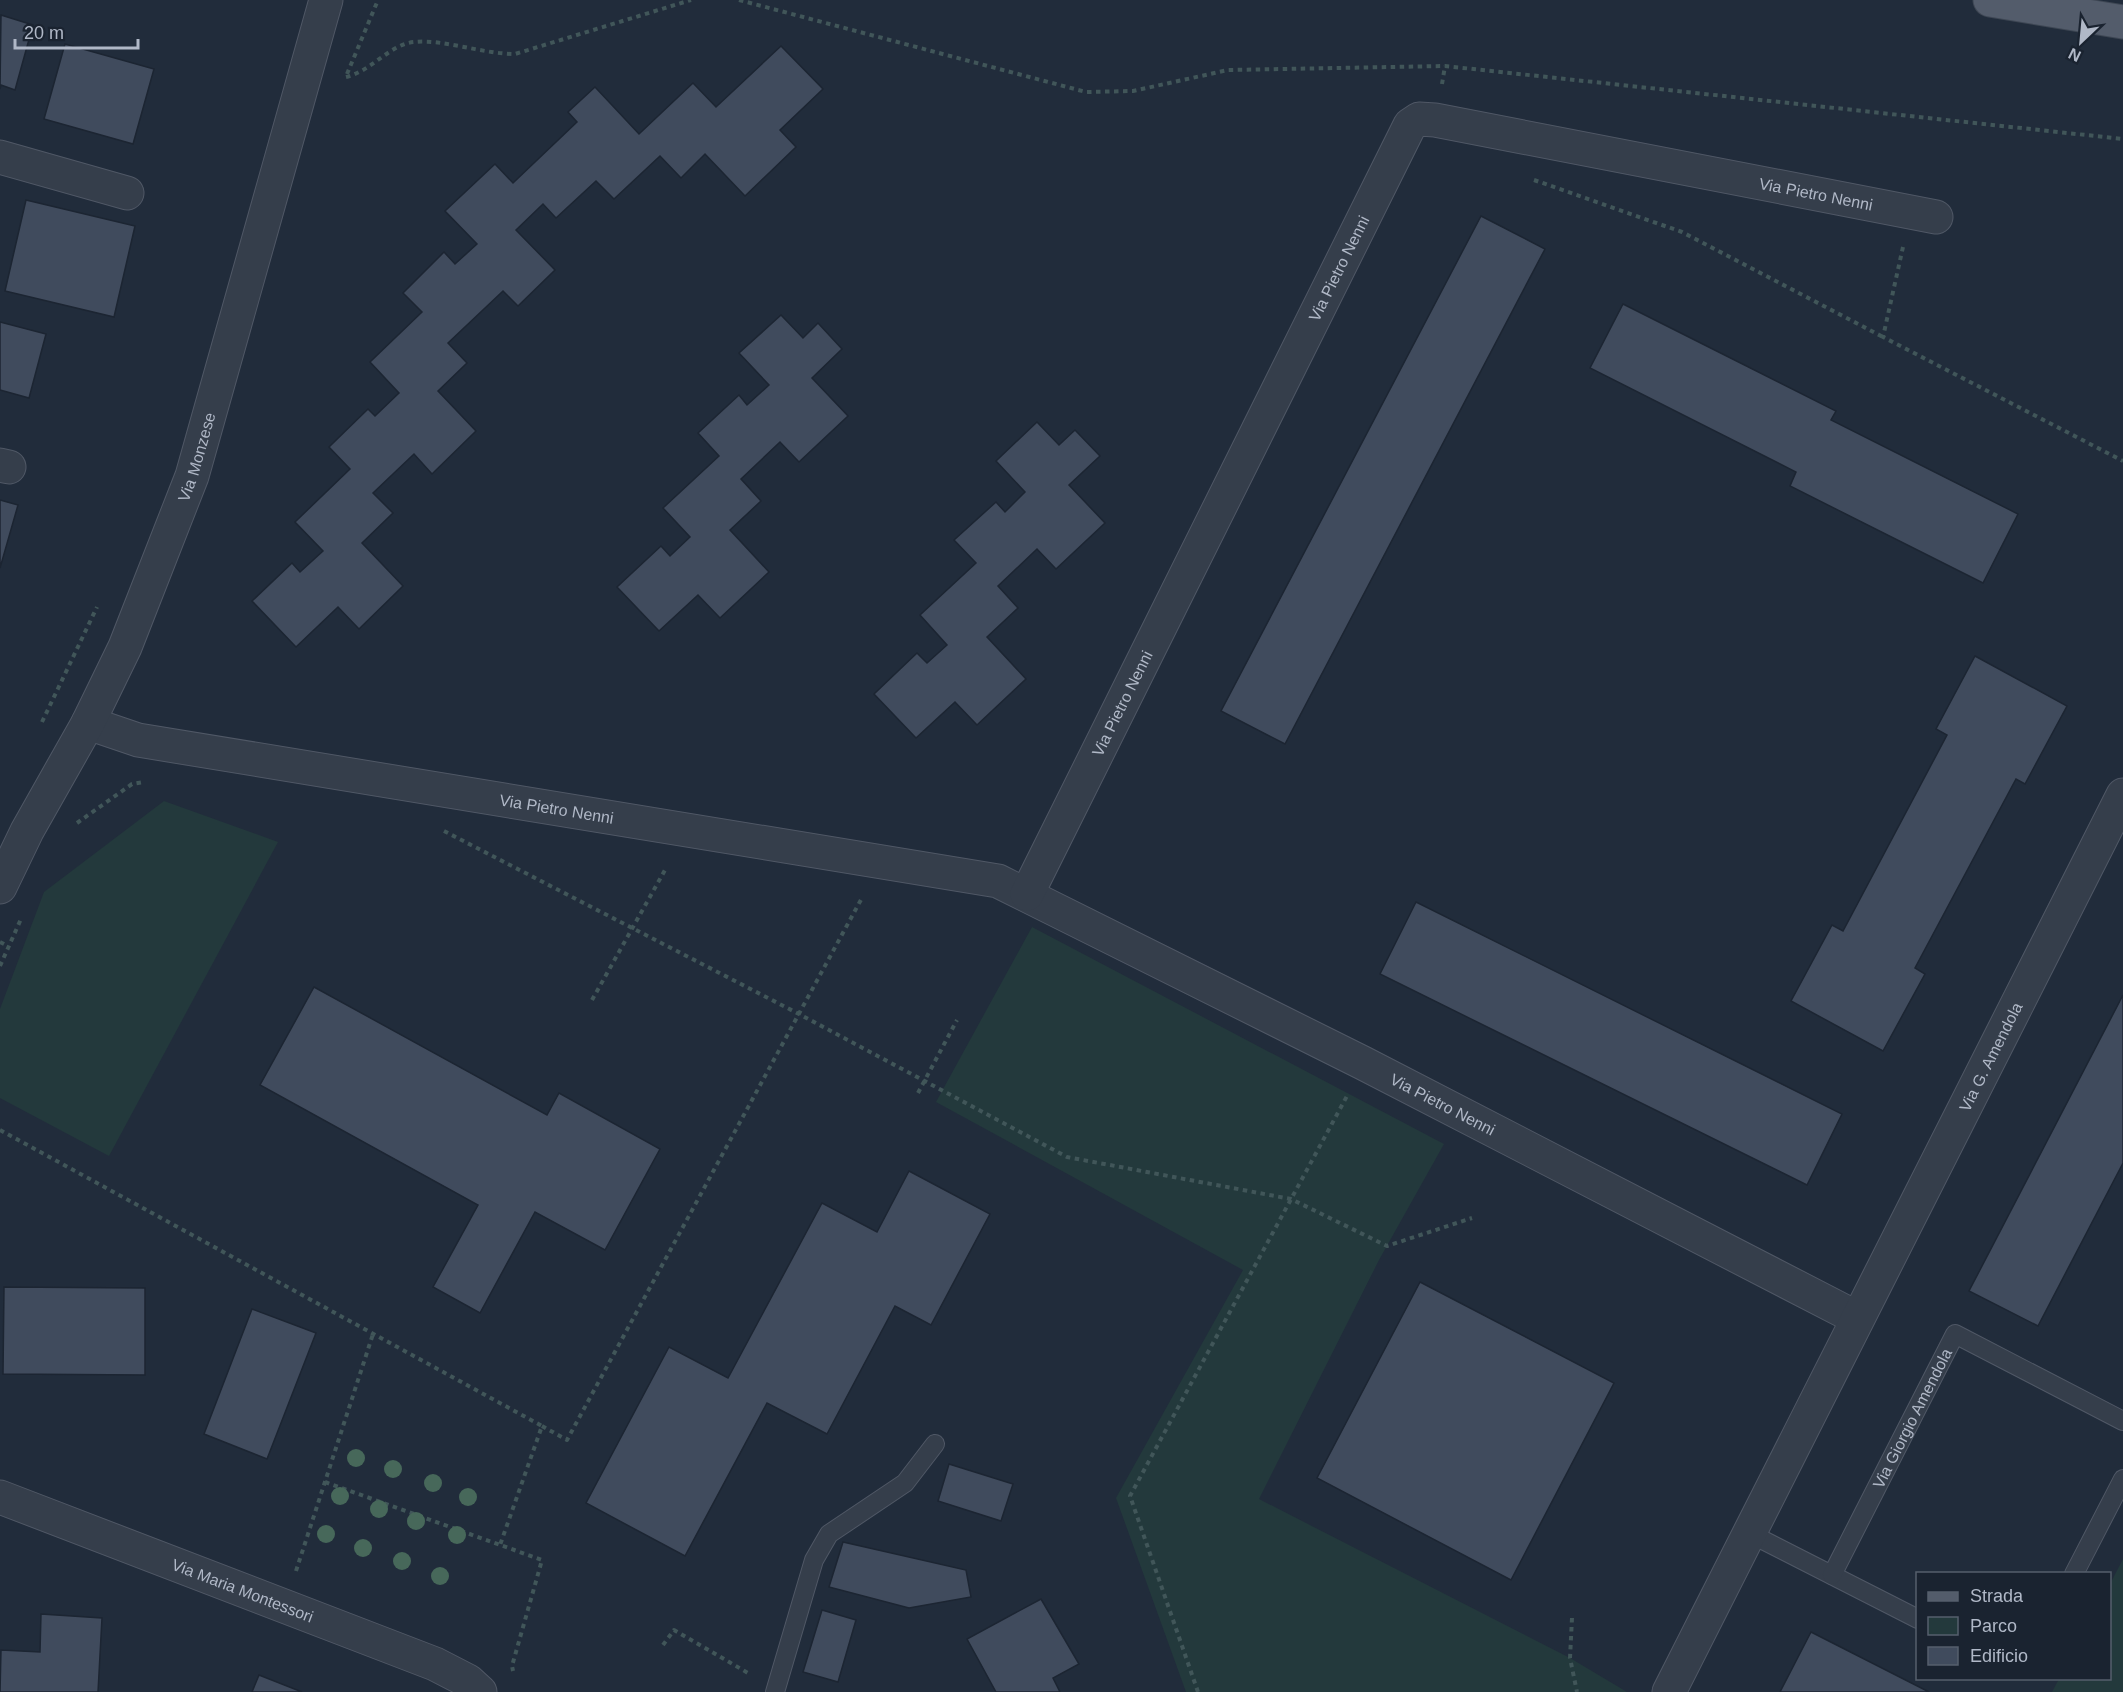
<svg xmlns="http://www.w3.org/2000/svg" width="2123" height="1692" viewBox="0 0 2123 1692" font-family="Arial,sans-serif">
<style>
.green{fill:#23393c}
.building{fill:#404b5d;stroke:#1c2532;stroke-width:1.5}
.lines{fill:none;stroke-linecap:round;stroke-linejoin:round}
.lane-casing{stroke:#505866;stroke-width:20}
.street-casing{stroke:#505866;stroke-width:35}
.primary-casing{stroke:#3e4754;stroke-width:35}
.path{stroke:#415659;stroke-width:4;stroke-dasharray:4.5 4.5;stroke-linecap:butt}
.lane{stroke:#353e4b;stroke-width:18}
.street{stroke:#353e4b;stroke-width:33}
.primary{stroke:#535c6b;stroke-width:33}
.tree{fill:#47685a}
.labels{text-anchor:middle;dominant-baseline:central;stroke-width:4.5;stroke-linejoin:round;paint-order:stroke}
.street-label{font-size:16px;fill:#b0b8c7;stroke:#1a2330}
</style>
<rect width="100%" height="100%" fill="#212c3b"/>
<!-- green -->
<g class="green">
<polygon points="164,801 278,842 109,1156 0,1098 0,1009 44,892"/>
<polygon points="1032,927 1444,1144 1379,1260 1259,1499 1570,1658 1627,1692 1186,1692 1116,1498 1243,1270 936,1102"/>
<polygon points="2123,1559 2123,1692 2052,1692 2059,1679 2110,1678 2110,1584"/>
</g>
<!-- building -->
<g class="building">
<polygon points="1,15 33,25 15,90 1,85 0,89"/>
<polygon points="65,44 154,69 133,144 44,119"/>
<polygon points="781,46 823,89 780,130 796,147 745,196 705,154 681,178 660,156 614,199 596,181 556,218 543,204 516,230 555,270 518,306 503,291 448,343 467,363 438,391 476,431 432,474 414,454 373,493 393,513 362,543 403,586 359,629 338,607 296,647 252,601 292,563 300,572 323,551 295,522 350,469 329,447 368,409 375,416 399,393 370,362 422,312 403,293 444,252 455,264 477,244 445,211 495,164 513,183 577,122 568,112 595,87 639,134 693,83 716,107"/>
<polygon points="26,200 135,226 114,317 5,291"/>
<polygon points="1481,216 1545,249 1285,744 1221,711"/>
<polygon points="1623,304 1836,411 1831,420 2018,514 1983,583 1790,486 1796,472 1590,368"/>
<polygon points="781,315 803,338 818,323 842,349 812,378 848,416 799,462 780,442 741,479 761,501 730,530 769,572 720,618 698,595 659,631 617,587 661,546 670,556 690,537 663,508 719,456 698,433 739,395 747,405 769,385 739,353"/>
<polygon points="0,322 46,334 29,398 0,390"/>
<polygon points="1037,422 1059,445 1075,430 1100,456 1069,485 1105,523 1056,569 1037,549 998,586 1018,608 987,637 1026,679 977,725 955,702 916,738 874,694 917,653 927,663 947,645 920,615 976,563 954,540 996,502 1005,512 1025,492 996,461"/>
<polygon points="0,500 18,505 0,568"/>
<polygon points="1975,656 2067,706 2025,784 2016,779 1915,968 1925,974 1883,1051 1791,1001 1832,925 1843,931 1947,735 1936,729"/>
<polygon points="1416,902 1842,1114 1807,1185 1380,974"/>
<polygon points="314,987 547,1115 559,1093 660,1149 605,1250 535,1212 480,1313 433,1287 478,1205 260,1085"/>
<polygon points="2123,995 2123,1163 2038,1326 1969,1291"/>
<polygon points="909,1171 990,1214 931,1325 895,1306 827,1434 767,1403 685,1556 586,1503 669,1347 728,1378 822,1203 877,1232"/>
<polygon points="1420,1282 1614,1383 1511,1580 1317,1478"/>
<polygon points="4,1287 145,1288 145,1375 3,1374"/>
<polygon points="252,1309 316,1333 267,1459 204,1434"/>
<polygon points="949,1464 1013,1484 1001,1521 938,1501"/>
<polygon points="843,1542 966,1570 971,1597 909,1608 829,1587"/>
<polygon points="1041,1599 1079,1664 1053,1678 1060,1692 996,1692 967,1639"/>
<polygon points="822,1610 856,1620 838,1682 803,1672"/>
<polygon points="41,1614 102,1618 98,1692 0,1692 1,1650 40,1652"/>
<polygon points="1811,1632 1929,1692 1780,1692"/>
<polygon points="259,1675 302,1692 252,1692"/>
</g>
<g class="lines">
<!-- lane casing -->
<g class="lane-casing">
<g id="lane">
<polyline points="1749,1533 1918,1619"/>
<polyline points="2074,1574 2123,1479"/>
<path id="s1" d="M1832 1575 1955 1334 2123 1421"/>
<polyline points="775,1692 814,1560 829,1534 905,1483 935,1444"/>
</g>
</g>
<!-- street casing -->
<g class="street-casing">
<g id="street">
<polyline points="0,157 127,193"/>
<polyline points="0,465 9,467"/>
<path id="s2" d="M88 723 138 740 998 881 1363 1063 1857 1318"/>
<path id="s3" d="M0 887 27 831 88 723 125 647 192 476 326 0"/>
<path id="s4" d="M1027 894 1410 125 1419 119 1435 120 1936 217"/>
<path id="s5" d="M0 1497 435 1664 468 1681 480 1692"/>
<path id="s6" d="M1669 1692 2123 795"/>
</g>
</g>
<!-- primary casing -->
<g class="primary-casing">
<polyline id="primary" points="1990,0 2123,22"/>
</g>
<!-- path -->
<g class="path">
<polyline points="739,0 1086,92 1133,91 1228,70 1445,66 2123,139"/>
<polyline points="347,74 378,0"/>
<path d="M346 77C372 71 391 43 415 42 444 39 482 54 515 54L691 0"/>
<polyline points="1442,84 1445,66"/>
<polyline points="1534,180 1682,232 1883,337"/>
<polyline points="1903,247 1883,337 2123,461"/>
<polyline points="42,722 97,607"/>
<polyline points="77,823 132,784 144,782"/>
<polyline points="444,831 799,1014 1067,1157 1291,1199 1387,1246 1472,1218"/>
<polyline points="0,942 8,946"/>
<polyline points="0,966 21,919"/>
<polyline points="592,1000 665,870"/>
<polyline points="918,1093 957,1020"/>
<polyline points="0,1130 542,1426 500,1545"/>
<polyline points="542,1426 567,1440 863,896"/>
<polyline points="325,1482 542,1560 512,1666 513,1671"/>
<polyline points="296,1571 373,1334"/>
<polyline points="1572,1618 1570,1658 1577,1692"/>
<polyline points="663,1645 674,1630 748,1673"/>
<polyline points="1198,1692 1130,1496 1347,1096"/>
</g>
<!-- lane -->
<use href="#lane" class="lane"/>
<!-- street -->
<use href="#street" class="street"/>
<!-- primary -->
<use href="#primary" class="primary"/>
</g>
<!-- trees -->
<g class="tree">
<circle cx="356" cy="1458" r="9"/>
<circle cx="393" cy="1469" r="9"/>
<circle cx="433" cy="1483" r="9"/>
<circle cx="340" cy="1496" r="9"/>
<circle cx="468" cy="1497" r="9"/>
<circle cx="379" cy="1509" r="9"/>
<circle cx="416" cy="1521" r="9"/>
<circle cx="326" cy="1534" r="9"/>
<circle cx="457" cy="1535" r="9"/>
<circle cx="363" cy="1548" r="9"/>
<circle cx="402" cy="1561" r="9"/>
<circle cx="440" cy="1576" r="9"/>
</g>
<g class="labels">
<!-- street labels -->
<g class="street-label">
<text stroke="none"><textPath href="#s4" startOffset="1274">Via Pietro Nenni</textPath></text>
<text stroke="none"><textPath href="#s4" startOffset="699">Via Pietro Nenni</textPath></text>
<text stroke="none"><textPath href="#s3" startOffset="474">Via Monzese</textPath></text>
<text stroke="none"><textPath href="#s4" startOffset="213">Via Pietro Nenni</textPath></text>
<text stroke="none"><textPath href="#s2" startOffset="477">Via Pietro Nenni</textPath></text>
<text stroke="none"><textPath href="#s6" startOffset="712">Via G. Amendola</textPath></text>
<text stroke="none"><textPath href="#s2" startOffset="1422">Via Pietro Nenni</textPath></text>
<text stroke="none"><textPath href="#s1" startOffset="176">Via Giorgio Amendola</textPath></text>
<text stroke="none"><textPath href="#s5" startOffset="260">Via Maria Montessori</textPath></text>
</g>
</g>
<!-- legend -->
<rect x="1916" y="1572" width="195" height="108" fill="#1a2330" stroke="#565f6c" stroke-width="1.5"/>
<rect x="1928" y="1592" width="30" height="9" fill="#535c6b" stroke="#565f6c" stroke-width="1.5"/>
<text x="1970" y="1602" font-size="18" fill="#b0b8c7">Strada</text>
<rect x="1928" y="1617" width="30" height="18" fill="#23393c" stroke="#565f6c" stroke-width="1.5"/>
<text x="1970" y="1632" font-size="18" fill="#b0b8c7">Parco</text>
<rect x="1928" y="1647" width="30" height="18" fill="#404b5d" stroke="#565f6c" stroke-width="1.5"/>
<text x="1970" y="1662" font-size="18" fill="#b0b8c7">Edificio</text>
<!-- north arrow -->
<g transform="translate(2081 42) rotate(206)" stroke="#1a2330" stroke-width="4.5" paint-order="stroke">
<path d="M0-4.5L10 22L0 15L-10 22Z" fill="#b0b8c7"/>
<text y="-9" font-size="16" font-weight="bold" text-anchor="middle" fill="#b0b8c7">N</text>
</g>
<!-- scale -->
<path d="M15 39v9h123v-9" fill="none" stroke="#b0b8c7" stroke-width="3"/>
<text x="24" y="39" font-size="18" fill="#b0b8c7" stroke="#1a2330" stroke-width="4.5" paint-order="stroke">20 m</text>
</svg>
